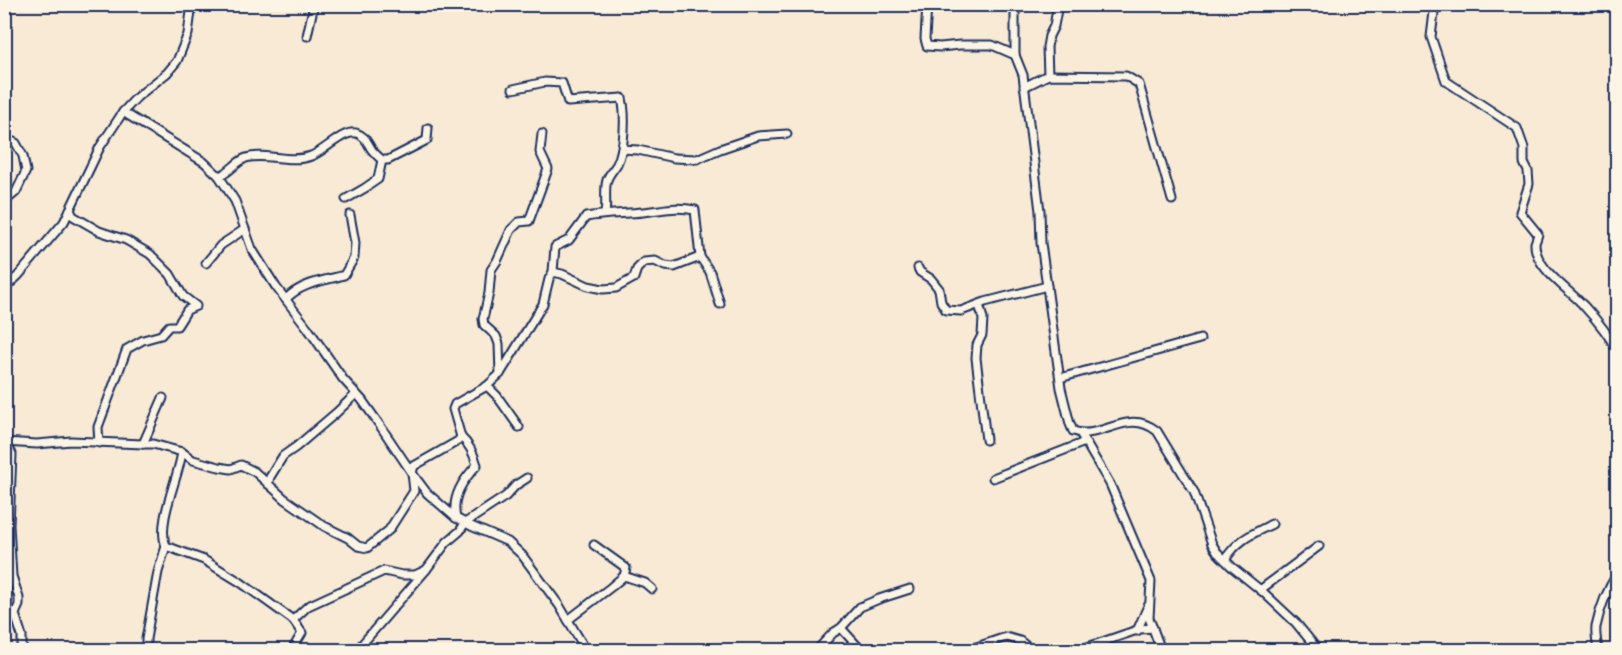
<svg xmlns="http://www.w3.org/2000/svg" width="1622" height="655" viewBox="0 0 1622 655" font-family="'Gochi Hand',sans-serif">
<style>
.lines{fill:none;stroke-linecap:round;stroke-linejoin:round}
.street-casing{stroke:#1b2f5e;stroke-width:11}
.street{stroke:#fcf5e5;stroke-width:7}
</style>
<rect width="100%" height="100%" fill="#f8ead5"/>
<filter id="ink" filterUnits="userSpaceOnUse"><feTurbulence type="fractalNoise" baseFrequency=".0167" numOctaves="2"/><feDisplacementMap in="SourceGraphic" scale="12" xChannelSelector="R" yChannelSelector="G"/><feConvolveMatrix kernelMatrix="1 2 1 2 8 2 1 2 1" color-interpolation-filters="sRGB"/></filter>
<g filter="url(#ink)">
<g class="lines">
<!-- street casing -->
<g class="street-casing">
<g id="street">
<polyline points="927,4 925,39 927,46 940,47 960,45 992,45 1015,55"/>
<path d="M1017 4 1015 11V55L1023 75 1040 211 1041 243 1061 388 1070 424 1073 431C1103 441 1127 407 1157 431L1194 492 1212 544 1217 552 1232 567 1263 592 1296 623 1318 650"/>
<path d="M1435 4 1431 37 1446 81 1517 128 1524 148V163L1528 171 1529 184 1520 212 1538 234C1538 235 1535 243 1535 243 1534 268 1569 289 1584 306 1597 320 1609 335 1618 352"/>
<polyline points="307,36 314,4"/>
<polyline points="1048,75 1047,47 1049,36 1054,26 1058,4"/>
<polyline points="1024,87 1048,75 1126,76 1139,84 1172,200"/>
<path d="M513 89 545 82 562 83 568 102 622 98C626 115 625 147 617 164 614 169 609 174 607 180 604 189 607 203 605 213"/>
<polyline points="123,112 204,162 219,176 235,201 252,249 276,287 307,327 343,379 362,400 379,424 412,473 427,493 456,518 471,526 508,542 522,555 559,605 586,650"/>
<polyline points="4,138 16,143 23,156 26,171 16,192 4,202"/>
<polyline points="622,149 638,150 674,158 697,159 720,149 758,136 787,134"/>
<polyline points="382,160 388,160 427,140 428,128"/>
<path d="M219 176C230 173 235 162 246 158 265 152 290 164 311 156 325 151 343 130 356 133 366 136 367 143 372 150 375 154 379 157 382 160L378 179 365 188 346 199"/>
<polyline points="70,210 73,216 99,231 126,240 150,254 170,274 183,296 196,306 187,310 177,326 169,326 161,335 143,340 127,349 98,427 99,443"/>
<polyline points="206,263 221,245 245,229"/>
<polyline points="918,268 920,272 931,279 939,289 941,302 946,310 961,311 985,302 1047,286"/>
<path d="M553 272 555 247 569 240 586 217C605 213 624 214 643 212 664 210 675 206 695 210L700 257"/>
<polyline points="4,289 18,276 64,222 100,147 123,112 137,97 167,73 177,61 188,34 192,4"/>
<path d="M286 299C301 283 324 281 344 275L354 258 355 243 350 215"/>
<polyline points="979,304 983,319 982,335 977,345 976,358 986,440"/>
<polyline points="500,374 499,344 496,336 484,325 483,319 489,293 491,270 497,261 511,230 519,222 529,221 548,169 540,152 542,134"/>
<polyline points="1060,378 1200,339"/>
<polyline points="487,386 500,374 543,304 549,279 553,272 562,274 588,286 603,289 616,288 634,278 637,269 644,262 655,261 665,266 674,267 700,257 710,272 720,304"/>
<polyline points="1080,433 1110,484 1151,581 1149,618 1161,650"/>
<path d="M4 442 37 444 71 441 143 444H153L182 452C179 477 156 523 166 546"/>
<polyline points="4,443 9,448 12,454 9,525 12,576 19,598 19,605 15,614 22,636 22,648 24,650"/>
<polyline points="143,444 163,398"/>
<polyline points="182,452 193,460 219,467 231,469 241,465 255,472 285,499 324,526 348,538 358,546 367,548 389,530 414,491 412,473 414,466 458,441 461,437 453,409 455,404 487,386 497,396 519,427"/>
<polyline points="993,478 1085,442"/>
<polyline points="268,484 270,477 283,456 296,447 336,413 356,394"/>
<path d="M456 518C451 497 463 480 477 465 474 454 470 445 461 437"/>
<polyline points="594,545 626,568 624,576"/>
<path d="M1225 560C1237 540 1252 534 1272 524"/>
<polyline points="1260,590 1319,546"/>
<polyline points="568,620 611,587 624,576 645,583 652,589"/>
<polyline points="841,628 861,650"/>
<polyline points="1137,631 1148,606"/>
<polyline points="146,650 146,639 158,572 166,546 204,560 240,582 293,620 308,606 384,571 402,575 415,575 426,570"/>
<polyline points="292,650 302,633 293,620"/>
<polyline points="357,650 426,570 447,542 460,531 465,523 506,496 516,485 527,478"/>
<polyline points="817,650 833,633 841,628 860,607 879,599 910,589"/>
<polyline points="968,650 1006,637 1020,641 1031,650"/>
<polyline points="1079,650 1140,629 1153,628"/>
<path d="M1598 650C1597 643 1595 634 1596 627 1600 608 1608 588 1618 573"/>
</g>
</g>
<!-- street -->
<use href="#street" class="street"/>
</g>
</g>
<!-- margin -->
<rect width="1622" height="655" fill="none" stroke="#fcf5e5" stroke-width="24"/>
<rect x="12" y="12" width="1598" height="631" fill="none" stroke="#1b2f5e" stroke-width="2" filter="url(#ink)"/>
</svg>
